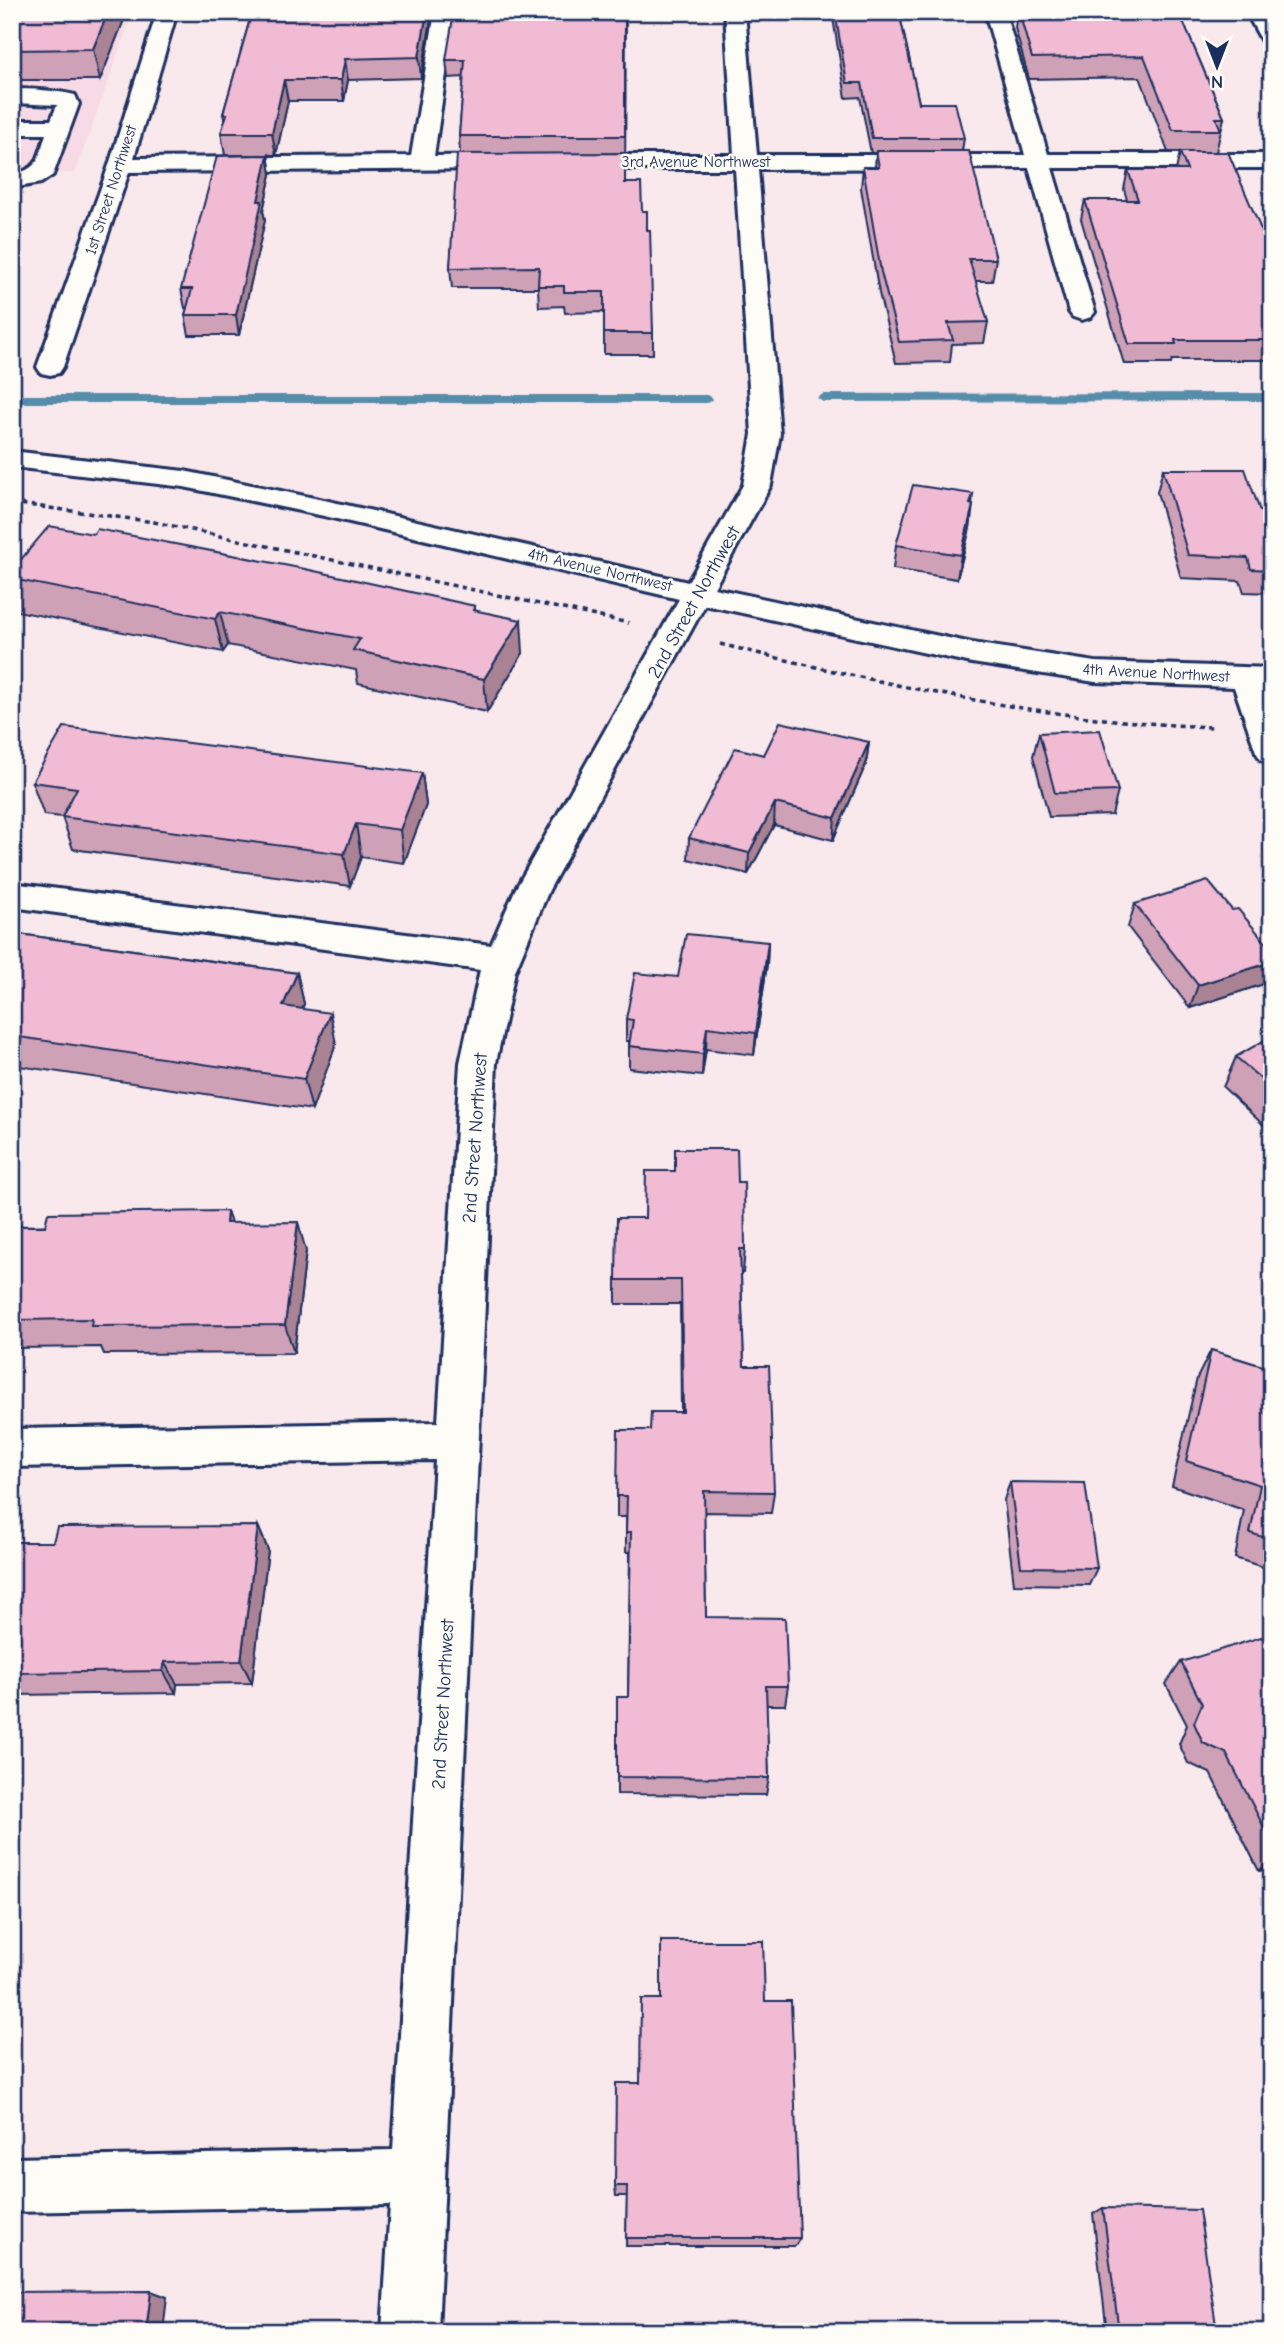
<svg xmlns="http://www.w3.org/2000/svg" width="1284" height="2344" viewBox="0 0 1284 2344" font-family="'Comic Neue',sans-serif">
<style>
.built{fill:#f7dae5}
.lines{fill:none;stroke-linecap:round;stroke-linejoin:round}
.stream{fill:#568daa;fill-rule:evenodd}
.minor-casing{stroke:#1b2f5e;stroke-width:6}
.path{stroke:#1b2f5e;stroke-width:3.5;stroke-dasharray:5 4.5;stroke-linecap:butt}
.minor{fill:#fdfcf7;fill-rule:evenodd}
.wall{fill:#cfa1b6;stroke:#1b2f5e;stroke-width:2}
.shaded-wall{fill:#a98394;stroke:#1b2f5e;stroke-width:2}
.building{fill:#f1bbd4;stroke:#1b2f5e;stroke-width:2}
.labels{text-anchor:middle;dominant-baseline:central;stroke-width:5;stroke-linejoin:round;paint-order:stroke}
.far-street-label{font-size:16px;fill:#1b2f5e;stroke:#fdfcf7}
.street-label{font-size:19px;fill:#1b2f5e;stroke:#fdfcf7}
</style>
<rect width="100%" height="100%" fill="#f9e8ec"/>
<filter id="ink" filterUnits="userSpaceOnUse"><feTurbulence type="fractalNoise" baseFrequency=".0143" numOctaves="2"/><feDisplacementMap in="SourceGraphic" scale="14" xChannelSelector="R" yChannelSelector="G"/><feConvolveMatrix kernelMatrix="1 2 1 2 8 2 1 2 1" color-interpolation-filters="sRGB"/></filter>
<g filter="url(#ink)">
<!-- built -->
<polygon class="built" points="12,12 133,12 75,173 12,173"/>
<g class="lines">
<!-- stream -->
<g class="stream">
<polygon points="1272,393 1272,401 823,402 817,398 823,394"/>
<polygon points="12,395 707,395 713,399 707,403 12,403"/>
</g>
<!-- minor casing -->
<g class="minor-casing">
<g id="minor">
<polygon points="157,12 177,12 134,158 411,156 435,12 455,12 434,156 510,155 518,157 521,162 518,167 510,169 129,172 63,367 59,373 50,375 41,373 37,367 109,165"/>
<polygon points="725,12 745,12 757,155 1025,155 985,12 1005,12 1048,154 1272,154 1272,168 1052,168 1095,312 1091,317 1082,320 1073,317 1069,312 1029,168 758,169 780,434 771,485 714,588 972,643 1095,662 1272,668 1272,688 1266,688 1272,705 1272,763 1261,760 1256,752 1234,687 1095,682 972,663 705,605 549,890 515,971 496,1063 438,2332 382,2332 390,2205 12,2212 12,2158 393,2150 435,1460 12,1467 12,1429 438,1422 460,1063 480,970 12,907 12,883 491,945 515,890 679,599 324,516 184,487 12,467 12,451 184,471 324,500 688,582 743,485 752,434 735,169 574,169 566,167 563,162 566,157 574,155 734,155"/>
<polygon points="1246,12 1266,12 1272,23 1272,49 1265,47"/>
<path d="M12 89C34 89 54 90 75 95L79 104 53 175 41 183 12 188V174C40 170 38 157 46 134H12V120H51L57 105 12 103Z"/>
</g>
</g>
<!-- path -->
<g class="path">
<polyline points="12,503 154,522 629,623"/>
<path d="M720 644C883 684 1045 721 1214 727"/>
</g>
<!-- minor -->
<use href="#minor" class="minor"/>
</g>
<!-- wall -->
<g class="wall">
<polygon points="12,12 127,12 100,80 12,80"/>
<polygon points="252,12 432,14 421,78 348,80 344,101 288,101 276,155 225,155 221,133 225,122 223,114"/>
<polygon points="626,12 625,183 642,211 653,333 653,354 604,354 604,312 565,313 564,306 539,307 538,288 452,288 450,268 460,154 459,136 464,77 448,78 446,60"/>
<polygon points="832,12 899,12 919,103 964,138 962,151 996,259 992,281 975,281 988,322 984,343 952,344 950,362 896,363 879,293 861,188 863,167 875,167 876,153 871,153 860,97 846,98"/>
<polygon points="1017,12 1179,12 1224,118 1216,152 1168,152 1140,77 1029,79 1015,28"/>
<polygon points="1180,152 1272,255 1272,360 1172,360 1171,364 1124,364 1081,219 1085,200 1127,200 1124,189 1128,170 1176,170"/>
<polygon points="268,155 271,174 263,211 265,220 239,335 189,335 185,315 187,308 185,308 181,289"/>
<polygon points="1163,469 1260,511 1272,511 1272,593 1244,592 1240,581 1181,578 1157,492"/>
<polygon points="973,494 970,528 957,579 893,569 896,545"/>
<polygon points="12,570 475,606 475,610 523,653 487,712 358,683 356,670 228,645 223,652 17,611 12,597"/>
<polygon points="1039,733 1118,791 1112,815 1049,817 1033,756"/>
<polygon points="869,742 866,764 833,840 774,825 748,874 688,859 689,838 764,755"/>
<polygon points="422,773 426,805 404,863 361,857 350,886 73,849 62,817 44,815 32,782"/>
<polygon points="1135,904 1270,982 1190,1008 1128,927"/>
<polygon points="12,933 297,973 304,1004 302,1009 336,1044 312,1110 12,1065"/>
<polygon points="768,942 767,964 754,1055 706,1049 702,1076 629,1068 629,1041 626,1041 626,1019 678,977"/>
<polygon points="1272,1036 1272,1133 1223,1087 1236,1057"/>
<polygon points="738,1182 745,1249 743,1273 741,1273 744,1366 774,1492 771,1513 704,1512 706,1617 788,1686 785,1705 766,1705 769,1778 766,1795 617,1794 617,1777 628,1697 630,1552 626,1552 626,1517 617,1517 617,1496 650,1430 681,1412 680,1304 616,1304 616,1280 645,1218"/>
<polygon points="231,1223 306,1251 294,1353 104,1354 101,1347 12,1348 12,1226"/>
<polygon points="1211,1350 1272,1369 1272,1570 1235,1558 1244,1510 1172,1486 1197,1378"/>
<polygon points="1010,1482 1097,1568 1089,1585 1014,1584 1004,1500"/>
<polygon points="258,1526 268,1550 252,1683 177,1684 176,1693 12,1695 12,1542 53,1542"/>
<polygon points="1272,1643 1272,1867 1259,1871 1210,1773 1188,1763 1179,1744 1187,1725 1166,1684 1181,1662"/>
<polygon points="661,1941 765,2001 800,2238 795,2246 626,2246 627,2196 616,2196 615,2186 661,1999"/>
<polygon points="1103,2208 1217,2332 1107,2332 1093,2214"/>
</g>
<!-- shaded-wall -->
<g class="shaded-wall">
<polygon points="108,12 127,12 100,80 93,49"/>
<polygon points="427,12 432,12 432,14 421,78 419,57"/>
<polygon points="345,59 348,80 344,101 341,80"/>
<polygon points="284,80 288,101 276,155 272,133"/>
<polygon points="268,155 271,174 263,211 265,220 239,335 236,315 258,201"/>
<polygon points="973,505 970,528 957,579 961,555"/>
<polygon points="220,612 228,645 223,652 215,619"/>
<polygon points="521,620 523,653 487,712 484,679"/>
<polygon points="869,742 866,764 833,840 835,818"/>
<polygon points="422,773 426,805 404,863 400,830"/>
<polygon points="775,803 774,825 748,874 749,853"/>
<polygon points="356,824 361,857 350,886 344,854"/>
<polygon points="768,942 767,964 754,1055 756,1033"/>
<polygon points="1272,962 1272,979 1270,982 1190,1008 1198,985"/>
<polygon points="297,973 304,1004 291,1037 283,1006"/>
<polygon points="330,1013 336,1044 312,1110 304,1079"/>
<polygon points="707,1027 706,1049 702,1076 703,1054"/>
<polygon points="227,1211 237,1240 226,1223"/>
<polygon points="298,1222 306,1251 294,1353 285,1325"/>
<polygon points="258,1526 268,1550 252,1683 241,1661"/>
<polygon points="164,1662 177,1684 176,1693 163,1671"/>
<polygon points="1272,1858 1272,1867 1259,1871"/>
<polygon points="151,2291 167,2297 163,2332 146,2332"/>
</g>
<!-- building -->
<g class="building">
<polygon points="12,12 108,12 93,49 12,50"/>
<polygon points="252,12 427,12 419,57 345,59 341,80 284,80 272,133 221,133 227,114 223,114"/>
<polygon points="454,12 625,12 625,136 459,136 465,60 446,60"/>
<polygon points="835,12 899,12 919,103 955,103 964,138 872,138 862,83 847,83"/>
<polygon points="1019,12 1179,12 1224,118 1216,118 1221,130 1173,130 1144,56 1032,58"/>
<polygon points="876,151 969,151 996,259 969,259 988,322 948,323 953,340 899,342 881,272 863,167 879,167"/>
<polygon points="1180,152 1228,152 1272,255 1272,340 1175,340 1176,344 1129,344 1085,200 1138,200 1128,170 1187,170"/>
<polygon points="625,153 625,183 641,183 642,211 647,211 647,230 650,230 653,333 604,333 604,292 564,292 564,286 538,286 539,267 450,268 457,154"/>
<polygon points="268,155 258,201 262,201 236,315 185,315 192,289 181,289 217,156"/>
<polygon points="1163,469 1245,469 1260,511 1272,511 1272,570 1251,569 1248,558 1188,555"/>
<polygon points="913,485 973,494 970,504 973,505 961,555 896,545"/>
<polygon points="49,526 93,534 97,529 305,569 475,606 473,610 521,620 484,679 353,650 360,639 220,612 215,619 12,579 12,570"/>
<polygon points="780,722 869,742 835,818 775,803 749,853 689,838 735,748 764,755"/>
<polygon points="64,727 422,773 400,830 356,824 344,854 62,817 77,788 32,782"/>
<polygon points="1100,730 1118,791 1055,793 1039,733"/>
<polygon points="1208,881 1232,910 1238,909 1272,950 1272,962 1198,985 1135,904"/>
<polygon points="12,933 297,973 283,1006 330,1013 304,1079 12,1036"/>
<polygon points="686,934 768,942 756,1033 707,1027 703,1054 629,1046 633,1020 626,1019 635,973 678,977"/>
<polygon points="1272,1036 1272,1089 1236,1057"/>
<polygon points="675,1149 737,1149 738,1182 744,1182 745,1249 740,1249 744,1366 769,1366 774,1492 704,1491 706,1617 785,1618 788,1686 766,1686 769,1778 617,1777 617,1697 628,1697 631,1532 626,1532 627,1496 617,1496 618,1430 650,1430 651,1412 683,1412 681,1280 616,1280 617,1218 645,1218 646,1171 675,1171"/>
<polygon points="227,1211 226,1223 298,1222 285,1325 91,1326 92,1319 12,1320 12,1226 45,1226 48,1213"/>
<polygon points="1211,1350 1272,1369 1272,1540 1250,1533 1260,1485 1186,1461"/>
<polygon points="1010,1482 1085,1483 1097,1568 1021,1567"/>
<polygon points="258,1526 241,1661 164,1662 163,1671 12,1673 12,1542 53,1542 57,1527"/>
<polygon points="1261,1637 1272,1643 1272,1843 1226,1753 1203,1743 1194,1723 1202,1704 1181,1662"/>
<polygon points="661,1941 763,1941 765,2001 791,2001 800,2238 626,2238 627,2186 615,2186 616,2083 640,2083 641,1999 661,1999"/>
<polygon points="1103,2208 1199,2210 1217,2332 1119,2332"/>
<polygon points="151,2291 146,2332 12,2332 12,2292"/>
</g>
</g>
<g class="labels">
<!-- far-street labels -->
<g class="far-street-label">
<text x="696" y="162">3rd Avenue Northwest</text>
<text transform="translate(111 190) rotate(-72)">1st Street Northwest</text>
<text transform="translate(600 570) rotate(13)">4th Avenue Northwest</text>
<text transform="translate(1156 673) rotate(3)">4th Avenue Northwest</text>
</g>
<!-- street labels -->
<g class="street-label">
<text transform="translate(694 602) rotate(-61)">2nd Street Northwest</text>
<text transform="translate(475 1138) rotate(-86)">2nd Street Northwest</text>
<text transform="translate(443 1704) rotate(-87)">2nd Street Northwest</text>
</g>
</g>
<!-- margin -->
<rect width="1284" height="2344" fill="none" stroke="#fdfcf7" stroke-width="42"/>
<rect x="21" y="21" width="1242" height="2302" fill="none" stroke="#1b2f5e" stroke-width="2.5" filter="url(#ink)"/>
<!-- north arrow -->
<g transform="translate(1217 66) rotate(180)" stroke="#fdfcf7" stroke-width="5" paint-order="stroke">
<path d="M0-5L12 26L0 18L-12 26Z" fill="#1b2f5e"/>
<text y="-10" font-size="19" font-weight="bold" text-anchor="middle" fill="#1b2f5e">N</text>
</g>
</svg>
